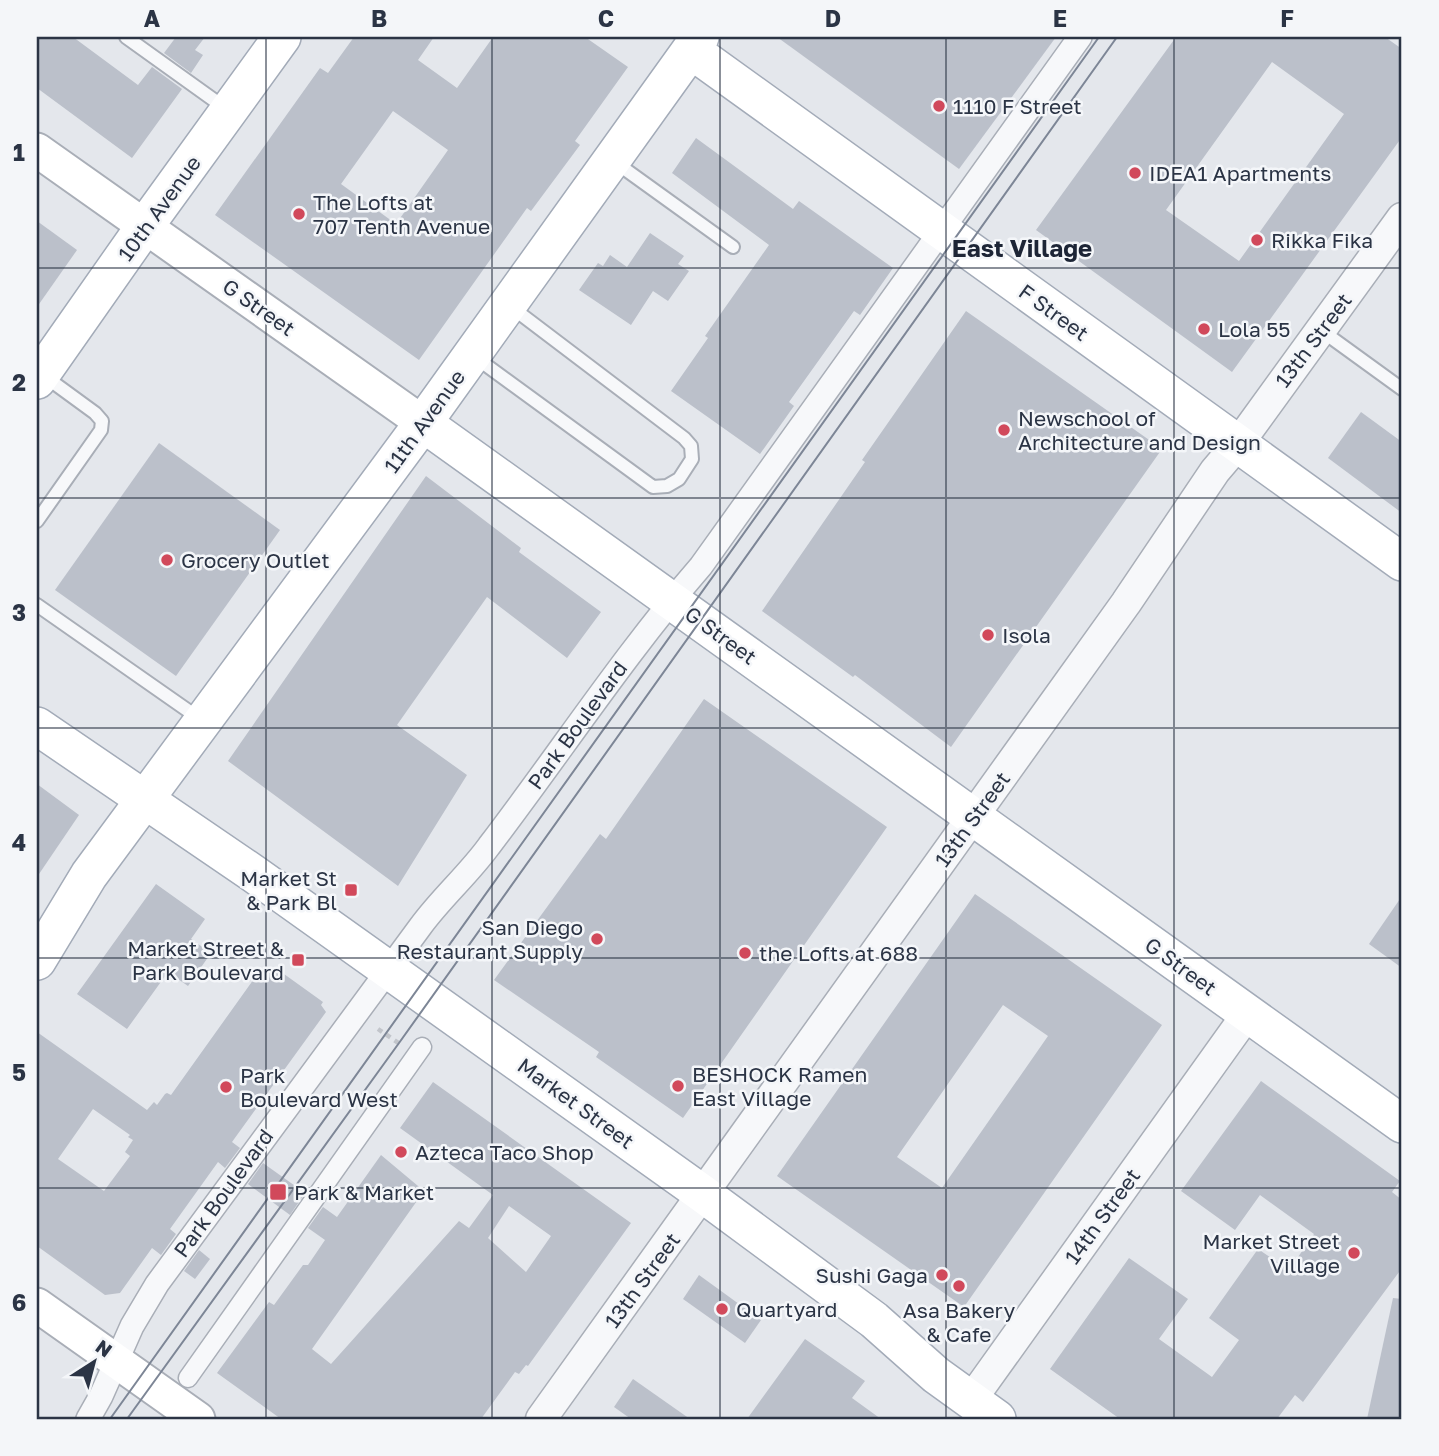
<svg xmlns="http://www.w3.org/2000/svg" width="1439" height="1456" viewBox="0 0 1439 1456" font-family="'Golos Text',sans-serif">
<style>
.building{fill:#bbc0ca;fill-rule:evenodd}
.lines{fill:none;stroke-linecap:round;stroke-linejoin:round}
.service-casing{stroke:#a9aeb7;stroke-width:16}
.pedestrian-casing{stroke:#a9aeb7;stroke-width:21}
.minor-casing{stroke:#a9aeb7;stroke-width:26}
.tertiary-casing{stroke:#a9aeb7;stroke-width:33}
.secondary-casing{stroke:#a9aeb7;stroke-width:37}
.primary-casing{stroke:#a3abb8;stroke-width:40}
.path{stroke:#c2c5cb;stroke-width:4.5;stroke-dasharray:5 5;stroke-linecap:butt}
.service{stroke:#f7f8fa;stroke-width:12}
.pedestrian{stroke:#f7f8fa;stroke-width:18}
.minor{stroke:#f7f8fa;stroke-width:23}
.tertiary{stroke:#f7f8fa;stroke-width:30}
.secondary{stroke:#fff;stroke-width:33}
.primary{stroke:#fff;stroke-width:37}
.tram{stroke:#7d8696;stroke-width:2}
.grid{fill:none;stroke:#2b3445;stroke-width:2;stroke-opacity:0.55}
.poi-dot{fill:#d1495b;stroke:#f4f6f9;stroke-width:2.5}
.labels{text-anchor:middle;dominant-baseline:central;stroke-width:5;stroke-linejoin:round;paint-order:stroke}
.poi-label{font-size:21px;fill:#2b3445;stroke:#f4f6f9;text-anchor:start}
.street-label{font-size:21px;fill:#2b3445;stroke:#f4f6f9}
.quarter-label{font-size:24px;font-weight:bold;fill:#1d2536;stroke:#f4f6f9}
.neatline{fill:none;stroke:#2b3445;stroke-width:2.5}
.grid-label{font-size:23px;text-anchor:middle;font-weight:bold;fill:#2b3445}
</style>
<rect width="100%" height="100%" fill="#e4e7ec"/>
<!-- building -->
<g class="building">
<polygon points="37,37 73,37 138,85 152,67 182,89 132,158 37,88"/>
<polygon points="176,37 205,37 195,50 203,55 191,73 164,53"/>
<path d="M354 37H434L418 60 457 88 493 37H585L628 67 575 141 580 145 531 211 527 208 419 360 215 215 320 68 328 73ZM393 111 448 150 396 224 341 184Z"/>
<polygon points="777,37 1056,37 959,169"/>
<path d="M1176 37H1385L1402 49V137L1232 372 1036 230ZM1272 62 1344 114 1239 261 1166 210Z"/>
<polygon points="696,138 793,209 799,201 893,268 860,315 854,311 789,402 794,406 760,454 671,391 708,338 705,336 769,245 672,173"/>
<polygon points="37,221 77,250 37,307"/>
<polygon points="650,233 684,256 678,264 689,271 668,301 653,291 631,325 579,290 598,263 603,266 610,255 627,267"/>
<polygon points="966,311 1162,449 951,747 855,675 853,677 762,611 865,462 862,460"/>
<polygon points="1361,412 1402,442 1402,513 1328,458"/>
<polygon points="159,443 280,530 176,676 55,590"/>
<polygon points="426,476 521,548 519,552 601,612 567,658 487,597 397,725 467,775 398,886 228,761"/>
<polygon points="704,699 887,827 683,1118 596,1057 599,1052 494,980 600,834 606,839"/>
<polygon points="37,784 79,815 37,877"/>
<polygon points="156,884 205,919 191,939 211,953 188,986 168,972 127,1029 77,994"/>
<path d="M975 894 1162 1025 964 1307 777 1176ZM1003 1005 1048 1036 942 1188 897 1157Z"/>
<polygon points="1402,896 1402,968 1369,944"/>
<path d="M268 967 282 976 284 974 323 1002 321 1005 326 1012 232 1142 240 1148 225 1168 218 1162 170 1229 176 1234 161 1255 152 1248 120 1293 105 1295 37 1246V1032L147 1110 154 1102 157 1105 165 1094 167 1093 171 1095 256 976 263 968 267 969ZM93 1109 130 1135 128 1137 133 1140 125 1152 130 1156 104 1191 58 1159Z"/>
<polygon points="1261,1081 1400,1181 1392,1192 1402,1200 1402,1268 1303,1402 1295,1395 1277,1419 1120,1419 1050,1369 1129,1258 1188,1299 1159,1339 1212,1377 1239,1340 1209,1318 1258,1249 1289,1270 1314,1234 1260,1195 1235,1230 1181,1191"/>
<path d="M433 1082 631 1223 528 1366 526 1365 519 1374 515 1372 481 1419H281L217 1373 269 1302 274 1305 303 1265H308L325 1240 308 1228 323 1207 337 1217 381 1155 424 1191 312 1349 331 1364 459 1221 469 1228 493 1195 400 1128ZM509 1206 551 1236 526 1272 488 1238Z"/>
<polygon points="263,1163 305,1193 290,1215 248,1184"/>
<polygon points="199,1250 210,1259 195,1279 184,1271"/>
<polygon points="699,1275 761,1320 745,1343 683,1299"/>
<polygon points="1393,1298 1402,1299 1402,1419 1367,1419"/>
<polygon points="805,1339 865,1381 852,1398 881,1419 747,1419"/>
<polygon points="633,1379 690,1419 631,1419 614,1407"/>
</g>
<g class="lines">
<!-- service casing -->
<g class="service-casing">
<g id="service">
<polyline points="126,37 225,108"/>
<polyline points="615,162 733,247"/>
<polyline points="1322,331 1402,389"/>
<polyline points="475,357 653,487 667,486 679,479 692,459 691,446 684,438 510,306"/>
<polyline points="37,521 101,430 102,421 95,413 43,375"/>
<polyline points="37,605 200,719"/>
</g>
</g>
<!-- pedestrian casing -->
<g class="pedestrian-casing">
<polyline id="pedestrian" points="188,1378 422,1047"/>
</g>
<!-- minor casing -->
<g class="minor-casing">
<path id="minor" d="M88 1419 101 1396 132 1326 157 1284 420 927C441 898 468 875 489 846 560 753 624 655 701 566L1080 37"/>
</g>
<!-- tertiary casing -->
<g class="tertiary-casing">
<g id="tertiary">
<polyline points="971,1400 1248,1013"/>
<polyline points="541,1419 1126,603 1215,471 1238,444 1402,218"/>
</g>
</g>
<!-- secondary casing -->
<g class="secondary-casing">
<g id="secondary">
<polyline points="37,150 423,423"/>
<polyline points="37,1305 198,1419"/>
</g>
</g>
<!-- primary casing -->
<g class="primary-casing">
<g id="primary">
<polyline points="691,50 1402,562"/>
<polyline points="37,380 145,226 282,37"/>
<polyline points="423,423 1402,1124"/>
<polyline points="37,726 254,874 703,1194 874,1320 936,1375 997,1419"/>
<polyline points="37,961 89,875 423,423 700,37"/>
</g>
</g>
<!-- path -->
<polyline class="path" points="378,1029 400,1044"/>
<!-- service -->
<use href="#service" class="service"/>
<!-- pedestrian -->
<use href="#pedestrian" class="pedestrian"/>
<!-- minor -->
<use href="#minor" class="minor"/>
<!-- tertiary -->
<use href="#tertiary" class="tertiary"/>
<!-- secondary -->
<use href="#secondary" class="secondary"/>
<!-- primary -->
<use href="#primary" class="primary"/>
<!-- tram -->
<g class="tram">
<polyline points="110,1419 1099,37"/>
<polyline points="127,1419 399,1043 1117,37"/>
</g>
</g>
<!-- grid -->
<path class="grid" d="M266 37V1419M492 37V1419M720 37V1419M946 37V1419M1174 37V1419M37 268H1402M37 498H1402M37 728H1402M37 958H1402M37 1188H1402"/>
<!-- markers -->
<g class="poi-dot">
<circle cx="939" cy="106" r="7"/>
<circle cx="1135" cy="173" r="7"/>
<circle cx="299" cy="214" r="7"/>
<circle cx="1257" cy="240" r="7"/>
<circle cx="1204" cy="329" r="7"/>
<circle cx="1004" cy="430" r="7"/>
<circle cx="167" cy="560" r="7"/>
<circle cx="988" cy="635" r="7"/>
<rect x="344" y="883" width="14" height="14" rx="3.5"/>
<circle cx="597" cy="939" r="7"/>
<circle cx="745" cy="953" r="7"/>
<rect x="291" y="953" width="14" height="14" rx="3.5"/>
<circle cx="678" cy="1086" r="7"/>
<circle cx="226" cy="1087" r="7"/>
<circle cx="401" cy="1152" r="7"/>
<rect x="269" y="1183" width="18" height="18" rx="3.5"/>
<circle cx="1354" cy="1253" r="7"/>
<circle cx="942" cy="1275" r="7"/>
<circle cx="959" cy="1286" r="7"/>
<circle cx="722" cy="1309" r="7"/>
</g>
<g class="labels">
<!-- poi labels -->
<g class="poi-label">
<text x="953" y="106">1110 F Street</text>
<text x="1149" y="173">IDEA1 Apartments</text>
<text x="313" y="202">The Lofts at<tspan x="313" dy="24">707 Tenth Avenue</tspan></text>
<text x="1271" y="240">Rikka Fika</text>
<text x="1218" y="329">Lola 55</text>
<text x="1018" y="418">Newschool of<tspan x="1018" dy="24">Architecture and Design</tspan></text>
<text x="181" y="560">Grocery Outlet</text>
<text x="1002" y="635">Isola</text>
<text x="337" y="878" text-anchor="end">Market St<tspan x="337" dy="24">&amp; Park Bl</tspan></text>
<text x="583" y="927" text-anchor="end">San Diego<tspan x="583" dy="24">Restaurant Supply</tspan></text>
<text x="284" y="948" text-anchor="end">Market Street &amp;<tspan x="284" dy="24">Park Boulevard</tspan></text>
<text x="759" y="953">the Lofts at 688</text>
<text x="692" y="1074">BESHOCK Ramen<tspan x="692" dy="24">East Village</tspan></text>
<text x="240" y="1075">Park<tspan x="240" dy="24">Boulevard West</tspan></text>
<text x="415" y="1152">Azteca Taco Shop</text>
<text x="294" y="1192">Park &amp; Market</text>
<text x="1340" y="1241" text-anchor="end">Market Street<tspan x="1340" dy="24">Village</tspan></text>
<text x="928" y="1275" text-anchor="end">Sushi Gaga</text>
<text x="736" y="1309">Quartyard</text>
<text x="959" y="1310" text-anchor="middle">Asa Bakery<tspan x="959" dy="24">&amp; Cafe</tspan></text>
</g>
<!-- street labels -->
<g class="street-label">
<text transform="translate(159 208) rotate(-54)">10th Avenue</text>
<text transform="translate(259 307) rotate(35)">G Street</text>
<text transform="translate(1054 312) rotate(36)">F Street</text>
<text transform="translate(1313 340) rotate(-53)">13th Street</text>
<text transform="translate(424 421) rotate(-54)">11th Avenue</text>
<text transform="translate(721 635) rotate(36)">G Street</text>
<text transform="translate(577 725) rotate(-54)">Park Boulevard</text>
<text transform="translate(972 819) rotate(-54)">13th Street</text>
<text transform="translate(1181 966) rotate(36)">G Street</text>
<text transform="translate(576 1103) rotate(36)">Market Street</text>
<text transform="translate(223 1193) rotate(-54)">Park Boulevard</text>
<text transform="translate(1102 1216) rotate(-54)">14th Street</text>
<text transform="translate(642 1280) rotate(-54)">13th Street</text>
</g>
<!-- quarter labels -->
<g class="quarter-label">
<text x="1022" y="247">East Village</text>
</g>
</g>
<!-- border -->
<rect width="1439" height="1456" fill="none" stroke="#f4f6f9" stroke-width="77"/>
<!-- north arrow -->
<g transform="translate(94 1362) rotate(36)" stroke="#f4f6f9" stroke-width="5" paint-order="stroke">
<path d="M0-5L12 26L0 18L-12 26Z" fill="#2b3445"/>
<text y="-10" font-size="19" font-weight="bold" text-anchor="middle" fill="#2b3445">N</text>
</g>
<rect x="38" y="38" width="1362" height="1380" class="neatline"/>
<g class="grid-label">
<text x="152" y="27">A</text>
<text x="379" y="27">B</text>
<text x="606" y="27">C</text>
<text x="833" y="27">D</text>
<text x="1060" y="27">E</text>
<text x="1287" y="27">F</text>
<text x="19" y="161">1</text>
<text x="19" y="391">2</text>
<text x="19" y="621">3</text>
<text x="19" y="851">4</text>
<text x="19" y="1081">5</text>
<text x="19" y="1311">6</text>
</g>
</svg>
